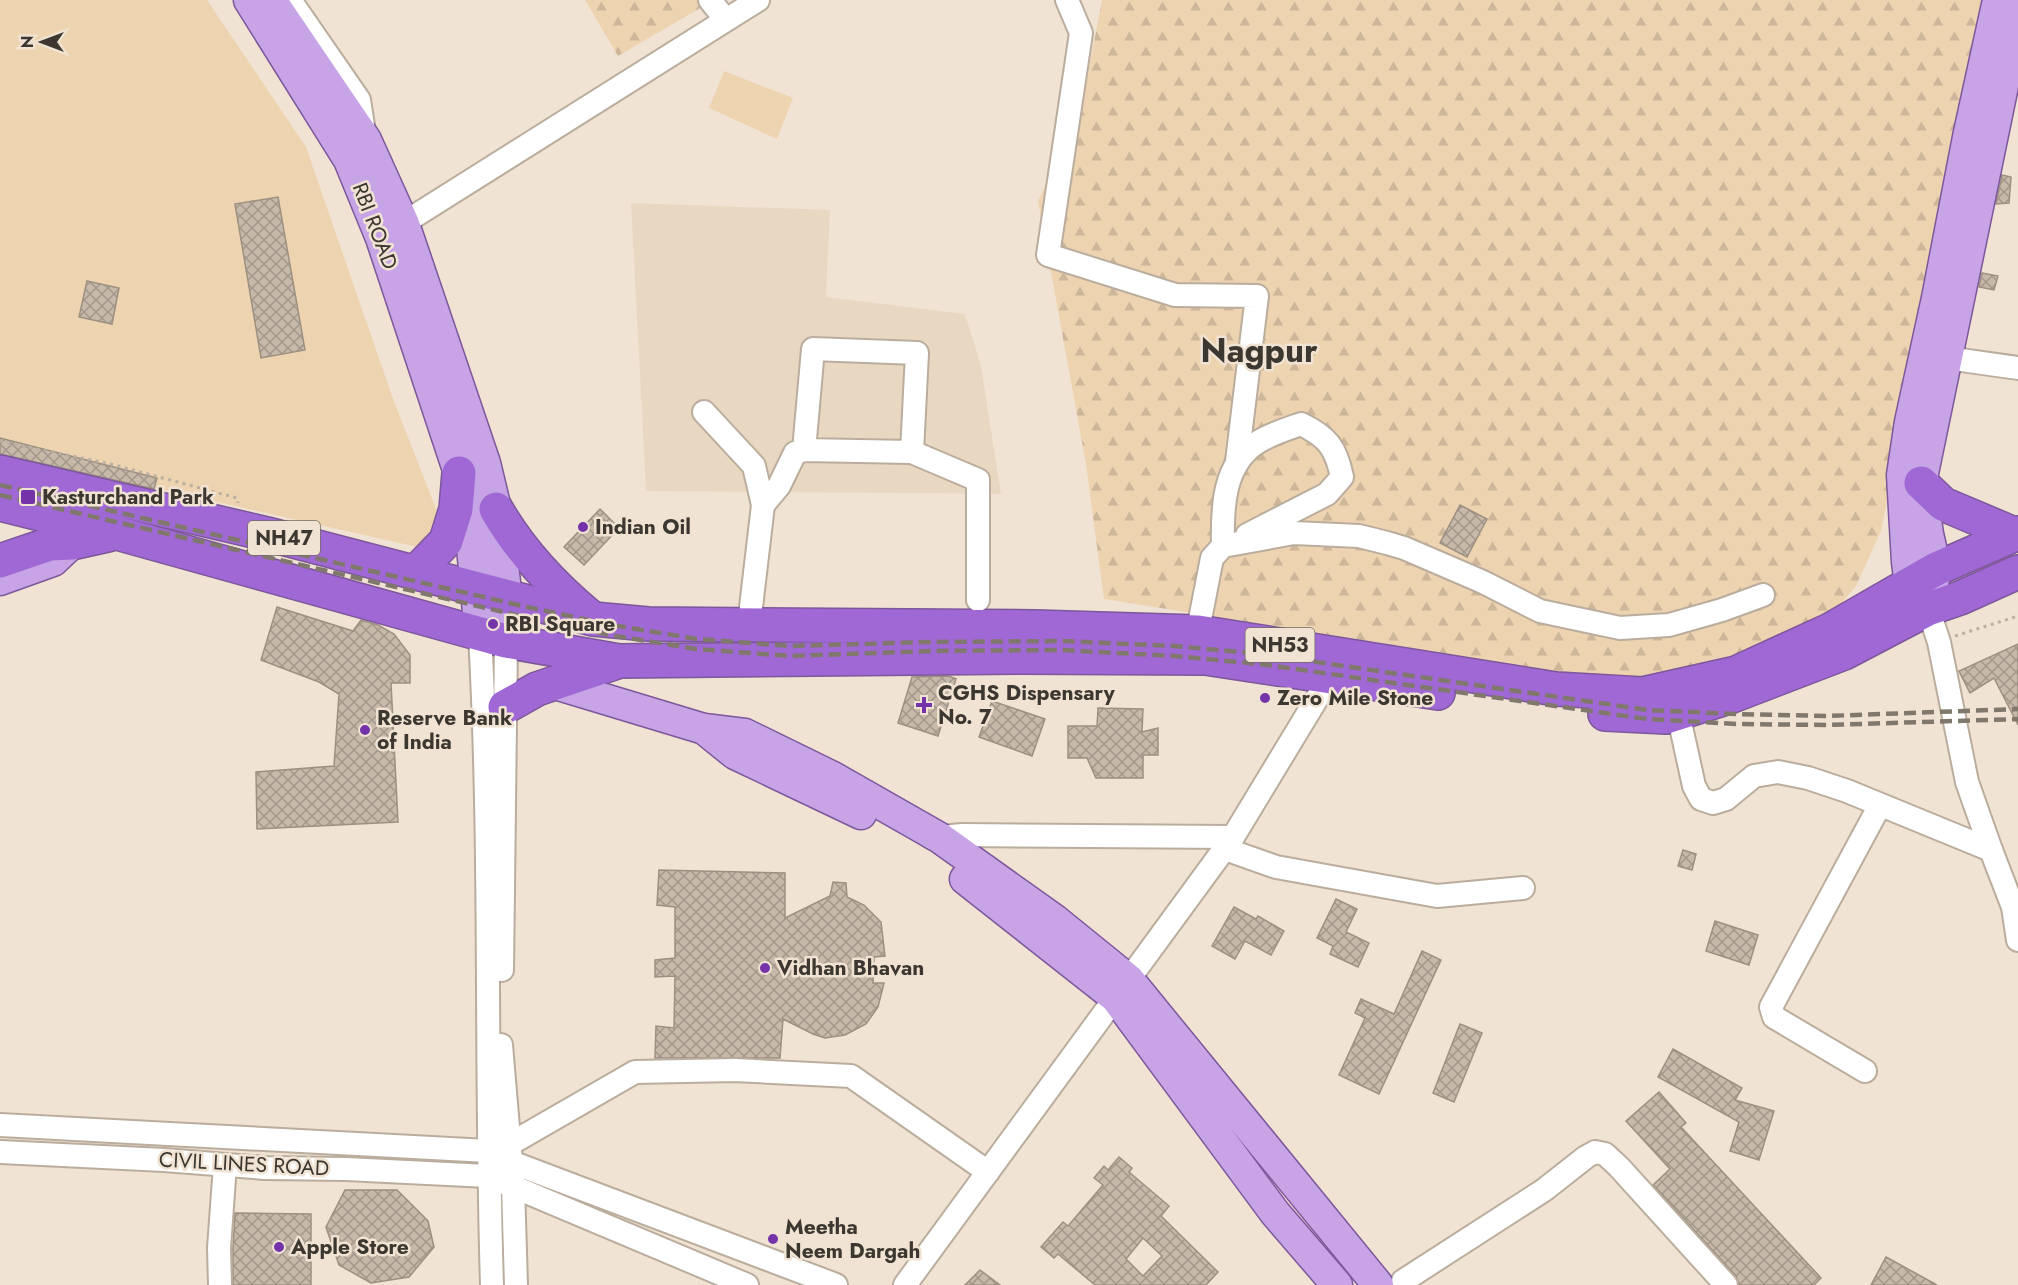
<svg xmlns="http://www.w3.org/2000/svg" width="2018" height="1285" viewBox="0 0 2018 1285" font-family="Jost,sans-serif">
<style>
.built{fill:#e9d8c1}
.green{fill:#eed3b1}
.forest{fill:url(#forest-firs)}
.building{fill:url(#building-cross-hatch);stroke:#9d9081;stroke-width:1.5;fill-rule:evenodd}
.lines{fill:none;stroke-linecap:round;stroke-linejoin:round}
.minor-casing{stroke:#baad9d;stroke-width:26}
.major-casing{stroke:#7d579b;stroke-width:33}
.highway-casing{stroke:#7d579b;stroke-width:36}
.path{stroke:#bbafa2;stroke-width:3;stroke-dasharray:3 4.5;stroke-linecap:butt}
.minor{stroke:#fff;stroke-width:22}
.major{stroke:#c6a4e5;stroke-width:30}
.highway{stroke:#a068d4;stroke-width:33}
.rail{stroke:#80786d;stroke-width:4.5;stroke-dasharray:12 6;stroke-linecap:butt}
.poi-dot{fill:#7433a8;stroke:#f1e3d3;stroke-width:2}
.labels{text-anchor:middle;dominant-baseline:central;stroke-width:5;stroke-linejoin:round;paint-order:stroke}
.shield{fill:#f1e3d3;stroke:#726b61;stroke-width:1.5}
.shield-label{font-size:20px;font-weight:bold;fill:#3c3730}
.street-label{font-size:21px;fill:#3c3730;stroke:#f1e3d3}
.poi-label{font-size:21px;font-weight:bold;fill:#3c3730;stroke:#f1e3d3;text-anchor:start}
.town-label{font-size:33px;font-weight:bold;fill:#3c3730;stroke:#f1e3d3}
</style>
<defs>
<pattern id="forest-firs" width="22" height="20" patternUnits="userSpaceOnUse" patternTransform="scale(1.5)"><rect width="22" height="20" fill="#eed3b1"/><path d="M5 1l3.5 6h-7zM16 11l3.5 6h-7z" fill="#cdb699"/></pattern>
<pattern id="building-cross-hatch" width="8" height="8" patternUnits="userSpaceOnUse" patternTransform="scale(1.5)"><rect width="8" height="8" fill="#c6b9a9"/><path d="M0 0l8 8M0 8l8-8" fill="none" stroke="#a2978a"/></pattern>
</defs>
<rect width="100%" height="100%" fill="#f1e3d3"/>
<!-- built -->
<polygon class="built" points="631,203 830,210 826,297 965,314 981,366 1001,494 646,491"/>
<!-- green -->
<g class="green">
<polygon points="0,0 207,0 306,147 392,396 440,519 417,547 0,453"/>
<polygon points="724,71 793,98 777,139 709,108"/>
</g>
<!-- forest -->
<g class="forest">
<polygon points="585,0 714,0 618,56"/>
<polygon points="1102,0 1987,0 1881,531 1856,586 1813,637 1744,662 1625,682 1104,599 1086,464 1038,201 1082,106"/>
</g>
<!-- building -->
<g class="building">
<polygon points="2002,175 2011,177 2009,203 1996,204"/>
<polygon points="278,197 305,350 261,358 235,204"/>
<polygon points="1982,273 1998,276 1994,290 1979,287"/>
<polygon points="87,281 119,288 112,324 79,317"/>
<polygon points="0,438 157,478 154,489 0,454"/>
<polygon points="1460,505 1487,519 1467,557 1440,543"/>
<polygon points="600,509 619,528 584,565 564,547"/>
<polygon points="277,607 353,631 361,620 378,625 394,634 410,655 410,683 391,683 398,822 257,829 256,772 334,766 339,694 319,682 261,660"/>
<polygon points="2018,644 2018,725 1994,678 1970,693 1959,671"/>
<polygon points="949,676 956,679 938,736 898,723 912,677"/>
<polygon points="992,701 1045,719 1032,756 979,737"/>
<polygon points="1098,708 1143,709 1142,732 1158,728 1158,755 1143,755 1143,778 1096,778 1087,758 1068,758 1068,726 1097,726"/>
<polygon points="1683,850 1696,854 1692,870 1678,866"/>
<polygon points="659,870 785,873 785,918 830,896 833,882 846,883 847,897 864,905 881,922 885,956 874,957 873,983 884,983 878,1007 866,1024 845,1035 825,1038 813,1034 783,1019 780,1058 655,1058 656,1026 674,1028 675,976 655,977 655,960 675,958 675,907 657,905"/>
<polygon points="1336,899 1357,909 1346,932 1369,943 1358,967 1330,954 1333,946 1317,938"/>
<polygon points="1234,907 1256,919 1258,916 1284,931 1271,955 1245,941 1235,959 1212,946"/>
<polygon points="1715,921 1758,935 1749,965 1706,951"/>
<polygon points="1422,951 1441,960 1379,1094 1339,1075 1365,1018 1355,1013 1361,999 1394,1014"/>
<polygon points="1460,1024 1482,1033 1454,1102 1433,1093"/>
<polygon points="1673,1049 1742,1088 1735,1100 1774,1111 1759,1160 1730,1151 1739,1122 1658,1077"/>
<polygon points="1659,1092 1686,1123 1681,1127 1821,1278 1814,1285 1739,1285 1736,1276 1653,1185 1670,1169 1626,1121"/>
<path d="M1119 1157 1132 1168 1129 1172 1169 1206 1161 1216 1218 1272 1206 1285H1095L1058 1254 1054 1258 1041 1247 1063 1222 1068 1226 1103 1185 1094 1178 1104 1166 1108 1170ZM1143 1238 1162 1256 1143 1276 1126 1259Z"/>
<polygon points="345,1190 397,1190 428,1221 434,1247 409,1277 371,1283 339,1265 326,1227"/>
<polygon points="235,1213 311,1214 311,1285 233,1285 233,1248"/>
<polygon points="1886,1257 1937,1285 1871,1285"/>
<polygon points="980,1270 1000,1285 965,1285"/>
</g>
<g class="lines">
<!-- minor casing -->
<g class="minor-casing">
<g id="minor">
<polyline points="290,0 359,100 364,132"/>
<polyline points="710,0 725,19"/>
<polyline points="1067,0 1081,33 1048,255 1175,295 1257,296 1237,461"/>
<polyline points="391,231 758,0"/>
<polyline points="1947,358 2018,368"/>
<polyline points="704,412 754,466 763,505 749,624"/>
<polyline points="912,452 978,480 978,600"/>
<polyline points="763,505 779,486 795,453 804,450 912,452 917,353 813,349 804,450"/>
<path d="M1223 546C1222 508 1223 464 1258 442 1271 434 1287 429 1301 424 1328 437 1336 448 1342 477L1327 494 1247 535"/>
<polyline points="1928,609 1939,642 1967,782 1991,850"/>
<path d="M480 635C492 851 485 1068 492 1285"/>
<polyline points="1195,645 1212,558 1223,546 1294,533 1359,536 1387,543 1404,548 1483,582 1540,611 1620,628 1669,625 1722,610 1763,595"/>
<polyline points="1678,713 1694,786 1701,799 1713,803 1726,799 1754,776 1778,772 1808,778 1847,791 1991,850 2013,907 2018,940"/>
<polyline points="932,838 962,835 1233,837"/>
<polyline points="1225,849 1276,867 1437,896 1523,888"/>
<polyline points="502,970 506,641"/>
<polyline points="501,1045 513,1186 516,1285"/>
<polyline points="1865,1071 1774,1017 1771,1007 1880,805"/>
<polyline points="0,1125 488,1151 511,1162 836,1285"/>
<polyline points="510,1144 635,1072 735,1070 851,1076 988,1172"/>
<polyline points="0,1152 164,1160 265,1168 346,1169 488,1176 747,1285"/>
<polyline points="1403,1281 1544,1190 1586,1157 1595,1152 1605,1154 1619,1167 1726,1285"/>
<polyline points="220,1285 219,1248 225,1165"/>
<polyline points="905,1285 1233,837 1330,677"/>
</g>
</g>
<!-- major casing -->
<g class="major-casing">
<g id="major">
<polyline points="249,0 349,160 381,238 459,473 469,514 480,635"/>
<polyline points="271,0 366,140 404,224 485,463 496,509 506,590 506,641"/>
<polyline points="0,580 53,561 72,543"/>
<polyline points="1931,593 1936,569 1928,534 1921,483 2018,13"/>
<polyline points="1923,602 1910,585 1907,562 1902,475 1910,422 1937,298 1968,137 1998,0"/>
<polyline points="555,684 704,729 745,734 833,777 940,838 1055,920 1129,980 1378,1285"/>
<polyline points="704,729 735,754 861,814"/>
<polyline points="965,879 1116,998 1275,1213 1337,1285"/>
</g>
</g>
<!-- highway casing -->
<g class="highway-casing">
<g id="highway">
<polyline points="0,472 267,534 593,619 648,624 1035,627 1198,632 1556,689 1642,694 1736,673 1830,630 1936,569 2018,533"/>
<polyline points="1921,483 1943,504 2014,534"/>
<polyline points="0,504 117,533 506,641 619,661 1023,657 1205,658 1438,693"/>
<path d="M496 509C520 551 551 584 588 615"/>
<polyline points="0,561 50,544 72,543 108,535"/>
<polyline points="416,572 446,541 456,509 459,473"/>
<polyline points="505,707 537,689 617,662"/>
<polyline points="1605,714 1666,717 1732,696 1844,653 1928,609 1960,598 2018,572"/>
</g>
</g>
<!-- path -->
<g class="path">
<polyline points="0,441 111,464 237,498 238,503"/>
<polyline points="1955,636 2018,616"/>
</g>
<!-- minor -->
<use href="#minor" class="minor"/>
<!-- major -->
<use href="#major" class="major"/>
<!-- highway -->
<use href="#highway" class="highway"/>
<!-- rail -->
<g class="rail">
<polyline points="0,485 527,607 612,625 697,639 790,646 931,642 1061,641 1175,646 1261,654 1648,710 1736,714 1827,716 2018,709"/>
<polyline points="0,495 525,617 610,635 696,649 790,656 931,651 1061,650 1174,656 1260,664 1647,719 1736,724 1827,725 2018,719"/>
</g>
</g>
<!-- markers -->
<g class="poi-dot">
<rect x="20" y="489" width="16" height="16" rx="3"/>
<circle cx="583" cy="527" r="6"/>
<circle cx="493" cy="624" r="6"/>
<circle cx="1265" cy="698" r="6"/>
<path d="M921 696h6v6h6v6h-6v6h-6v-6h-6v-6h6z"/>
<circle cx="365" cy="730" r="6"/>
<circle cx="765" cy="968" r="6"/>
<circle cx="773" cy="1239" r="6"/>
<circle cx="279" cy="1247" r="6"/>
</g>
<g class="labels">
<!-- shield labels -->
<g class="shield">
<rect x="248" y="521" width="72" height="34" rx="4.5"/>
<rect x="1245.5" y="628" width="69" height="34" rx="4.5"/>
</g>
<g class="shield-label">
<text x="284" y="538">NH47</text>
<text x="1280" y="645">NH53</text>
</g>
<!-- street labels -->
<g class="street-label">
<text transform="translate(375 226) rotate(69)">RBI ROAD</text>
<text transform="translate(244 1164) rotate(3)">CIVIL LINES ROAD</text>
</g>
<!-- poi labels -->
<g class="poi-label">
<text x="42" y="497">Kasturchand Park</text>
<text x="595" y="527">Indian Oil</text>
<text x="505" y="624">RBI Square</text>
<text x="938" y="693">CGHS Dispensary<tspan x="938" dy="24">No. 7</tspan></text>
<text x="1277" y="698">Zero Mile Stone</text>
<text x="377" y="718">Reserve Bank<tspan x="377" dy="24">of India</tspan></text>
<text x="777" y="968">Vidhan Bhavan</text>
<text x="785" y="1227">Meetha<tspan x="785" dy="24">Neem Dargah</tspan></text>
<text x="291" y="1247">Apple Store</text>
</g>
<!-- town labels -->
<g class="town-label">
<text x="1259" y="350">Nagpur</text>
</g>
</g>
<!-- north arrow -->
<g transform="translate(42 42) rotate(270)" stroke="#f1e3d3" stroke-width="4.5" paint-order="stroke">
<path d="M0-4.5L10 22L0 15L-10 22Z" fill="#3c3730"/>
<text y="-9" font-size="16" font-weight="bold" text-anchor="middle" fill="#3c3730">N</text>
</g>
</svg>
